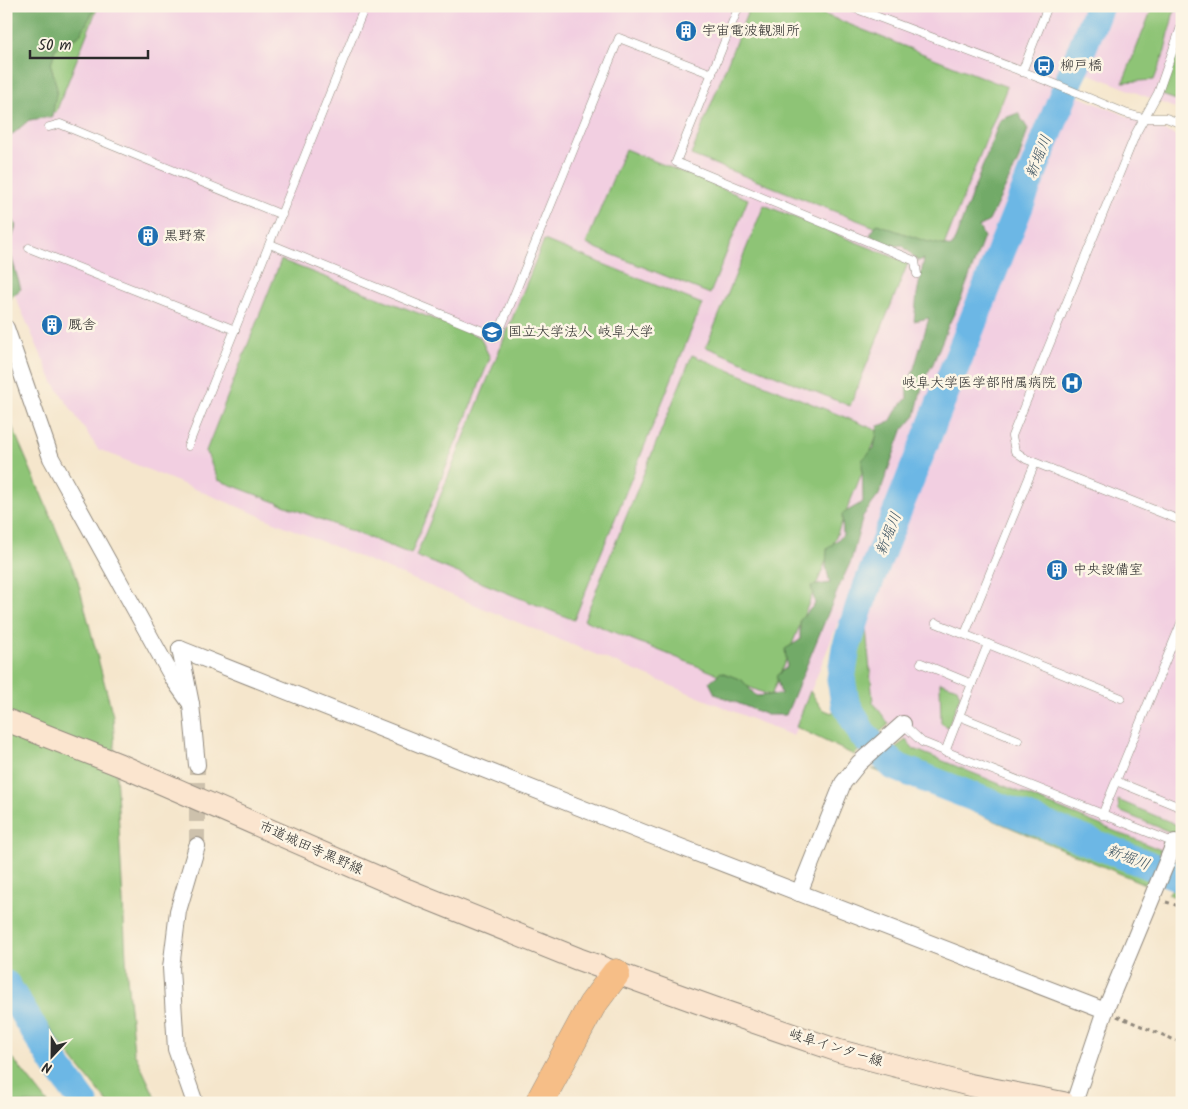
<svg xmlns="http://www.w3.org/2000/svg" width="1188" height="1109" viewBox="0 0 1188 1109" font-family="Kalam,'Klee One',sans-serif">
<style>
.built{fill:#f2cfe1}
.green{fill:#8ec476;stroke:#5c7850}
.forest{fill:#72aa67;stroke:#4e6a49}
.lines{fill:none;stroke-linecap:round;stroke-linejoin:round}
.river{stroke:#6cb7e5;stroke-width:29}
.street-tunnel{stroke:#cdc1ac;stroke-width:16;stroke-dasharray:16 8;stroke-linecap:butt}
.lane-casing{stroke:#90887c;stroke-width:9}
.street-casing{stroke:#90887c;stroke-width:18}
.secondary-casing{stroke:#90887c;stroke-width:24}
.highway-casing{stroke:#90887c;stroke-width:29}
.path{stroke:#90887c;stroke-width:3;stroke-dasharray:4 4;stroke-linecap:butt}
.lane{stroke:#fff;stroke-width:8}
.street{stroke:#fff;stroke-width:16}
.secondary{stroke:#fbe5cf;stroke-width:22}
.highway{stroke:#f6be87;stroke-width:28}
.labels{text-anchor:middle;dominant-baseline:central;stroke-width:5;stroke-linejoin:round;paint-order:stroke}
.poi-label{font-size:14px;fill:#2b2b2b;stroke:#fcf5e5;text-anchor:start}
.street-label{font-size:14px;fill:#2b2b2b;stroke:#fcf5e5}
.water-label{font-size:15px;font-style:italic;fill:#3e5563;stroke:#fcf5e5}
</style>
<rect width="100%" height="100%" fill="#fcf5e5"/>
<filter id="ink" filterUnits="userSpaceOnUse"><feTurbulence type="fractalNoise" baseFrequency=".02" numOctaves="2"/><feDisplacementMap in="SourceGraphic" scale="10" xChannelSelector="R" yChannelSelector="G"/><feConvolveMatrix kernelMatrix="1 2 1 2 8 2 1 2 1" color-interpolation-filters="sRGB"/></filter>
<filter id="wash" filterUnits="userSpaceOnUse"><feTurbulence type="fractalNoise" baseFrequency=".0096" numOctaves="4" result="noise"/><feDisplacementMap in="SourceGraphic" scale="20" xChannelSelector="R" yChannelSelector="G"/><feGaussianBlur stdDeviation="1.12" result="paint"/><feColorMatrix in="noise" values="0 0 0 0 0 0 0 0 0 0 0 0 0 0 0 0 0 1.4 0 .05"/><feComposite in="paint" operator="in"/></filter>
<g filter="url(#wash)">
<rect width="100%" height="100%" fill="#f5e6cc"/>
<!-- built -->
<g class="built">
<polygon points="6,6 1182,6 1182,111 1075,68 1041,112 793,736 98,449 53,382 6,276"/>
<polygon points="1075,95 1182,138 1182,858 914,749 889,724 873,702 866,628"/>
</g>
<!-- green -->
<g class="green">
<polygon points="6,6 98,6 56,112 14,125"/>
<polygon points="750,6 803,6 1007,87 941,253 691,155"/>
<polygon points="1153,6 1178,6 1173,15 1165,51 1154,80 1123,82"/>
<polygon points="1182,35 1182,102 1162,95"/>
<polygon points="625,149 748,199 710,294 586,244"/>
<polygon points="764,205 908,263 850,406 706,347"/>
<polygon points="544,240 702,304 574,620 416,556"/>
<polygon points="281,260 480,337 490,358 411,554 218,480 206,451"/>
<polygon points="692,355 879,431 771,696 584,620"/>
<polygon points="6,412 77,578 113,716 127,976 134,1052 158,1103 108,1103 75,1062 14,980 6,966"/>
<polygon points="866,628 873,702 889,724 854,755 796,727 810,691 822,709 832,713 852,681 852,629"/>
<polygon points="940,682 957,688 960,696 948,727 941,723"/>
<polygon points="906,740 914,749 1161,850 1156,863 897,762 889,752"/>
<polygon points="872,769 896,772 1151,873 1147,885"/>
<polygon points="1118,800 1182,827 1182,837 1119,811"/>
<polygon points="1178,882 1182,884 1182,900 1168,894"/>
<polygon points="6,1050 48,1103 6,1103"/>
</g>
<!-- forest -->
<g class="forest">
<polygon points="6,6 93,6 93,12 79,36 55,49 51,65 57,89 52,117 29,120 6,140"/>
<polygon points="1018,113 1028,129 1019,159 989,221 979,227 984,237 961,299 949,324 933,364 924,379 915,416 902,431 879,495 863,516 851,561 839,587 786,715 767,715 715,694 709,682 721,672 742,680 756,696 781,694 776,676 787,667 785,649 800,640 800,620 815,604 811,586 830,583 826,567 827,549 843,535 842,514 863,502 862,460 874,448 878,426 890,422 896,411 907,398 906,380 912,375 929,318 914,321 917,294 924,259 918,261 902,245 887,247 870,235 877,224 925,241 952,247 1000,120"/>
<polygon points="6,209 16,225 9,249 21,289 7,301"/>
</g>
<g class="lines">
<!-- river -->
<g class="river">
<polyline points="1099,6 861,602 846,648 841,679 845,702 863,735 894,766 1182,878"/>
<polyline points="6,985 56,1065 84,1103"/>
</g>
</g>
</g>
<g filter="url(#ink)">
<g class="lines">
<!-- street-tunnel -->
<polyline class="street-tunnel" points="197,846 197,765"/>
<!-- lane casing -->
<g class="lane-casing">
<g id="lane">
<polyline points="739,6 676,162 915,261 917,274"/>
<polyline points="849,6 1050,82 1125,113 1143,118 1166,118 1182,124"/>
<polyline points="1182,24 1158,93 1136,133 1012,436 1015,451 1026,459 1182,521"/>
<polyline points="1022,72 1048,6"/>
<polyline points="49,127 60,124 282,215"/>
<polyline points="270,244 497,337 619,38 712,74"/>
<polyline points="29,248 235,330"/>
<polyline points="188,446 365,6"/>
<polyline points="936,623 1121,698"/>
<polyline points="965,634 1035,463"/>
<polyline points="921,663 972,684"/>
<polyline points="959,716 988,644"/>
<polyline points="903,724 922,742 1175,843"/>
<polyline points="945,752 959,716 1018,740"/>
<polyline points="1116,781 1182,808"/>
<polyline points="1102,815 1182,621"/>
</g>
</g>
<!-- street casing -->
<g class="street-casing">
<g id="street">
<polyline points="6,328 51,458 174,680 191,704"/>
<polyline points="180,649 647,834 1105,1011"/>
<polyline points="180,649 191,704 197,765"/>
<polyline points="799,893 843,783 859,763 903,724"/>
<polyline points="195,1103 176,1049 171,968 178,911 197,846"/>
<polyline points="1074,1103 1105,1011 1175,842"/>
</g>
</g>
<!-- secondary casing -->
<g class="secondary-casing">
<polyline id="secondary" points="6,720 120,765 407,890 578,959 714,1008 839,1051 970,1085 1063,1103"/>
</g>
<!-- highway casing -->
<g class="highway-casing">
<polyline id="highway" points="539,1103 592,1005 616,973"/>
</g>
<!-- path -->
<g class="path">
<polyline points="1166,902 1182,907"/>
<polyline points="1117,1016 1182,1043"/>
</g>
<!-- lane -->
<use href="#lane" class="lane"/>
<!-- street -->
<use href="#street" class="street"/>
<!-- secondary -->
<use href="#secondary" class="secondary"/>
<!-- highway -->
<use href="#highway" class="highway"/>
</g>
</g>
<!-- icons -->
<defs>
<g id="building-disc" transform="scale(1.125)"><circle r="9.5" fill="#1f6fb2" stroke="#fcf5e5"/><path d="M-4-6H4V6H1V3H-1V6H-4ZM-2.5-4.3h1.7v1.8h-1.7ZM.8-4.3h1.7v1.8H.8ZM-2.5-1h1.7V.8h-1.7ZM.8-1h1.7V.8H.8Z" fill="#fff"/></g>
<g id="bus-disc" transform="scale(1.125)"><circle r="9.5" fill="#1f6fb2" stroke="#fcf5e5"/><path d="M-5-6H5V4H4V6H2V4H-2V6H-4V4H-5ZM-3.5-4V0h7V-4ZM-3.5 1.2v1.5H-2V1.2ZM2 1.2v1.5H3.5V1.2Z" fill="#fff"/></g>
<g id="university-disc" transform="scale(1.125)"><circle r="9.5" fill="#1f6fb2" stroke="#fcf5e5"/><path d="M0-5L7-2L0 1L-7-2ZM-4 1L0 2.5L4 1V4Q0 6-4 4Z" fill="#fff"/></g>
<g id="hospital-disc" transform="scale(1.125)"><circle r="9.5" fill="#1f6fb2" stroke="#fcf5e5"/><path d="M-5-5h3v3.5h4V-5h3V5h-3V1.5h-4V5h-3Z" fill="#fff"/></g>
</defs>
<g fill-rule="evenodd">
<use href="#building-disc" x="686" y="31"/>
<use href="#bus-disc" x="1044" y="66"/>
<use href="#building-disc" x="148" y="236"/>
<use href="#building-disc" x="52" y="325"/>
<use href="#university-disc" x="492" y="332"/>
<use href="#hospital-disc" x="1072" y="383"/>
<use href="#building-disc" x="1057" y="570"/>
</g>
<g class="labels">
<!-- poi labels -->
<g class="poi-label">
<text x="702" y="31">宇宙電波観測所</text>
<text x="1060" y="66">柳戸橋</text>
<text x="164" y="236">黒野寮</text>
<text x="68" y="325">厩舎</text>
<text x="508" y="332">国立大学法人 岐阜大学</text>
<text x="1056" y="383" text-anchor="end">岐阜大学医学部附属病院</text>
<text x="1073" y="570">中央設備室</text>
</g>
<!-- street labels -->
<g class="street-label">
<text transform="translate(311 848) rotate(24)">市道城田寺黒野線</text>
<text transform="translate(836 1048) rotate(17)">岐阜インター線</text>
</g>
<!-- water labels -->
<g class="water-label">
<text transform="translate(1039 157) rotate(-68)">新堀川</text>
<text transform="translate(889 534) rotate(-68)">新堀川</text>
<text transform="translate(1128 858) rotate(21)">新堀川</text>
</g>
</g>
<!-- margin -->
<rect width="1188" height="1109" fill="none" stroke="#fcf5e5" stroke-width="25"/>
<!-- north arrow -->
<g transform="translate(52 1056) rotate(202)" stroke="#fcf5e5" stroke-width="4" paint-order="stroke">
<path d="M0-4L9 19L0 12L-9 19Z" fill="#2b2b2b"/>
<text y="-8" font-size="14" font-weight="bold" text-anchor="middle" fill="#2b2b2b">N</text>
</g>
<!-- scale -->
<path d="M30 50v8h118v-8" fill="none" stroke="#2b2b2b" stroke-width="2.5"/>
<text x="38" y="50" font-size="15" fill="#2b2b2b" stroke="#fcf5e5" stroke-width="4" paint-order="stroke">50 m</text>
</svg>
